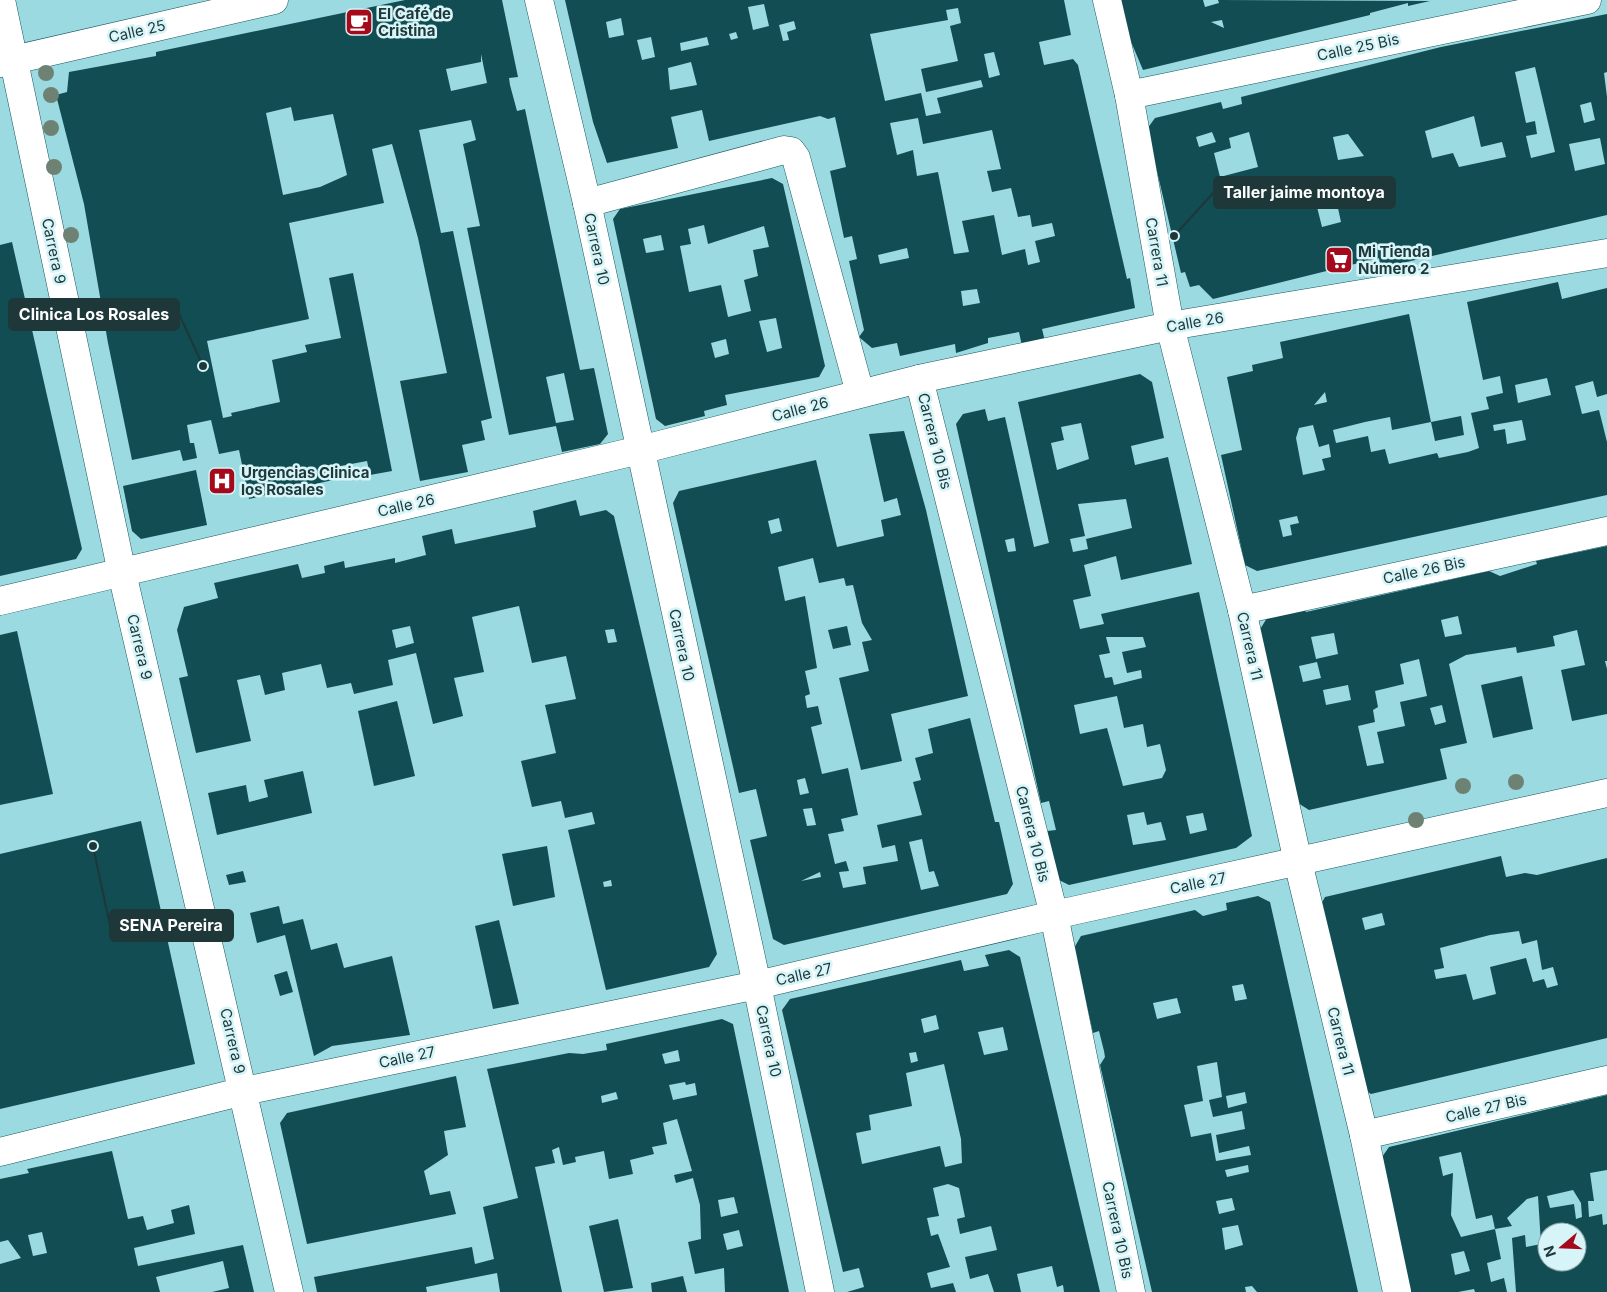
<svg xmlns="http://www.w3.org/2000/svg" width="1607" height="1292" viewBox="0 0 1607 1292" font-family="Inter,sans-serif">
<style>
.building{fill:#114d53;fill-rule:evenodd}
.lines{fill:none;stroke-linecap:round;stroke-linejoin:round}
.minor-casing{stroke:#16575d;stroke-width:29}
.minor{stroke:#fff;stroke-width:28}
.tree{fill:#6e8274}
.labels{text-anchor:middle;dominant-baseline:central;stroke-width:5;stroke-linejoin:round;paint-order:stroke}
.poi-label{font-size:15px;font-weight:bold;fill:#1e383a;stroke:#d7f5f8;text-anchor:start}
.street-label{font-size:15px;fill:#1e383a;stroke:#d7f5f8}
.leader{fill:none;stroke:#1e383a;stroke-width:2}
.callout-dot{fill:#1e383a;stroke:#d7f5f8;stroke-width:2}
.callout{fill:#1e383a;stroke:#1e383a;stroke-width:2}
.callout-label{font-size:16px;text-anchor:middle;font-weight:bold;fill:#fff}
</style>
<rect width="100%" height="100%" fill="#9cdae1"/>
<!-- building -->
<g class="building">
<path d="M405 0H502L518 77 509 78 510 85 517 111 525 109 580 370 594 368 608 434 600 444 562 452 556 426 509 435 467 228 480 226 463 144 476 140 471 120 419 130 441 233 453 231 492 418 481 421 485 440 462 445 468 472 420 481 400 381 447 373 418 238 392 144 372 149 384 203 289 223 309 319 207 341 223 418 232 416 231 413 280 402 272 360 307 352 305 345 341 338 329 278 353 273 392 471 370 475 367 461 330 468 333 480 249 499 239 450 219 454 211 420 187 425 190 443H194L197 458 183 461 180 450 132 460 108 343 84 204 56 95 67 92 69 72 156 56V52ZM481 54 487 83 451 91 446 69 481 62ZM291 107 294 121 333 114 347 175 320 187 283 195 266 113ZM564 373 574 420 556 423 546 377Z"/>
<path d="M565 0H1064L1071 35 1039 42 1044 65 1073 59 1078 65 1127 279 1130 278 1135 308 1042 329 1045 341 1022 346 1019 332 988 338V343L956 353 955 344 900 356 897 343 872 348 859 337 864 330 849 261 857 259 852 236 844 238 830 171 846 167 835 117 828 119 820 116 709 141 702 110 671 117 678 148 607 163 593 122ZM764 4 769 26 753 30 748 7ZM958 8 961 23 950 26 958 61 921 69 926 92 981 80 983 87 937 98 941 113 926 116 921 93 885 101 870 34 948 20 946 10ZM621 18 624 35 609 38 606 22ZM794 21 796 29 787 32 789 40 783 41 779 25ZM736 32 738 38 731 40 729 34ZM651 37 655 57 642 60 637 40ZM707 37 709 45 681 51 680 43ZM994 52 1000 75 989 78 984 54ZM691 62 697 85 670 90 668 68ZM918 118 923 144 992 130 1001 169 987 171 992 192 1011 188 1018 217 1030 215 1032 227 1052 223 1055 236 1035 241 1040 262 1028 265 1025 249 1002 255 994 215 962 221 969 252 954 254 938 172 917 176 913 150 897 155 890 123ZM907 248 909 258 880 264 878 255ZM977 289 980 303 963 306 961 291Z"/>
<path d="M1121 0H1203L1205 7 1219 3 1218 0 1430 1 1408 6V3L1370 13V15L1143 70 1129 37ZM1222 20 1224 28 1211 22Z"/>
<path d="M1607 14V72L1604 73 1607 97V215L1381 268 1379 258 1213 299 1199 285 1190 287 1185 272 1181 273 1147 129 1155 118 1221 102 1223 109 1242 104 1241 97 1441 47ZM1535 67 1555 152 1531 158 1526 136 1537 134 1535 121 1526 123 1515 72ZM1591 102 1595 120 1584 123 1580 105ZM1474 116 1481 147 1502 142 1506 157 1459 167 1453 153 1432 158 1425 131ZM1212 132 1216 142 1199 147 1196 137ZM1249 132 1258 167 1220 177 1214 153 1231 148 1229 138ZM1348 134 1364 156 1338 160 1333 137ZM1600 138 1605 164 1575 171 1569 144ZM1280 178 1284 195 1266 200 1262 182ZM1336 199 1341 222 1322 227 1316 203Z"/>
<path d="M772 178 783 184 825 366 819 377 725 395 727 405 704 411 705 416 665 426 656 419 613 219 620 209ZM704 225 708 244 764 226 769 247 753 250 758 276 744 280 751 311 728 317 721 285 689 292 680 246 691 244 688 229ZM661 235 664 250 646 253 643 239ZM776 318 782 348 767 352 759 321ZM726 339 729 354 715 358 711 343Z"/>
<polygon points="12,242 82,549 76,559 0,576 0,245"/>
<path d="M1558 282 1562 299 1607 288V394L1597 397 1593 381 1575 386 1582 414 1599 410 1607 442V495L1257 571 1245 565 1221 455 1242 450 1227 377 1253 371 1252 365 1283 358 1280 342 1409 314 1431 422 1392 430 1390 417 1365 422 1333 430 1336 443 1368 436 1371 452 1385 449 1389 464 1437 453 1439 458 1468 452 1479 448 1471 413 1489 409 1486 397 1503 393 1500 376 1483 380 1467 302ZM1547 378 1551 395 1518 403 1515 385ZM1325 392 1327 402 1314 405ZM1522 420 1526 440 1507 444 1505 429 1494 431 1493 425ZM1313 425 1319 447 1329 444 1331 457 1322 459 1325 470 1303 475 1296 438 1299 428ZM1297 516 1299 523 1290 525 1292 535 1283 537 1279 520Z"/>
<path d="M1140 374 1152 382 1164 438 1131 446 1135 465 1168 457 1192 564 1121 580 1116 556 1084 565 1091 596 1073 600 1080 629 1104 624 1101 614 1199 592 1252 836 1236 848 1069 885 1057 879 1047 831 1056 830 1049 801 1041 803 956 424 963 414 985 409 988 421 1005 417 1034 547 1049 543 1018 402ZM1081 423 1089 459 1057 470 1051 443 1064 440 1061 427ZM1126 499 1132 528 1086 539 1088 549 1073 552 1070 539 1085 536 1078 504ZM1014 538 1016 551 1008 552 1005 540ZM1106 637H1143L1146 647 1122 652 1127 673 1141 670 1142 678 1114 685 1112 677 1105 678 1099 655 1110 653ZM1117 696 1124 728 1143 724 1147 747 1160 744 1166 770 1162 778 1123 786 1107 728 1080 734 1074 705ZM1144 812 1147 825 1161 822 1166 840 1133 845 1127 815ZM1203 813 1207 830 1190 834 1186 816Z"/>
<polygon points="1461,416 1464,435 1435,441 1431,422"/>
<path d="M904 431 926 510 968 696 891 714 902 761 861 770 839 678 869 671 862 642 872 640 862 623 853 585 846 586 844 578 819 583 813 558 778 567 785 601 805 596 817 668 805 671 810 694 805 696 807 708 818 706 822 724 811 727 822 774 848 768 858 815 841 819 844 831 828 834 835 864 846 861 849 871 839 872 843 888 866 884 863 867 898 861 895 845 882 848 877 825 922 815 913 782 921 780 915 758 933 753 928 729 970 718 995 822H999L1013 884 1007 894 784 945 773 939 750 840 767 836 756 789 739 793 673 503 679 491 816 460 837 547 884 536 881 520 901 515 897 498 884 502 869 434ZM779 518 782 531 771 534 768 521ZM805 778 809 793 800 795 797 780ZM812 808 816 825 807 826 803 809ZM922 839 929 872 934 871 939 886 921 890 909 842ZM820 872 821 877 801 881Z"/>
<polygon points="196,470 207,525 141,539 132,531 123,486"/>
<path d="M576 500 580 516 606 510 614 516 717 954 709 967 606 990 568 830 595 824 592 812 565 818 561 801 532 807 521 761 556 753 545 705 576 699 566 656 532 663 519 606 472 617 484 672 454 678 463 716 433 724 416 653 388 660 393 685 354 694 351 683 327 688 321 664 282 673 285 690 265 695 260 675 237 680 251 741 196 753 179 678 188 676 177 630 184 607 218 598 214 583 298 564 302 578 325 573 324 566 344 561 345 568 395 558V563L426 555 422 536 452 529 455 544 536 527 533 511ZM410 626 414 643 396 648 392 630ZM614 629 617 642 608 643 605 630ZM611 880 612 886 604 887 603 882Z"/>
<path d="M1607 546V661H1605L1607 669V714L1572 721 1561 670 1585 665 1577 630 1553 636 1555 646 1517 653 1516 647 1466 655 1449 664 1467 743 1440 749 1447 779 1309 810 1298 803 1259 631 1267 618 1305 610 1306 612 1489 571 1500 576 1537 564 1536 561ZM1458 616 1462 634 1445 637 1441 620ZM1334 633 1338 654 1316 659 1311 637ZM1419 659 1427 696 1400 702 1405 726 1377 732 1384 763 1367 766 1358 726 1375 722 1373 710 1378 707 1375 691 1404 684 1400 664ZM1317 662 1321 678 1303 682 1299 666ZM1348 685 1351 700 1326 705 1323 690ZM1442 705 1446 722 1435 725 1430 708Z"/>
<polygon points="847,626 851,645 833,649 828,630"/>
<polygon points="17,631 53,794 0,805 0,635"/>
<polygon points="1522,676 1533,729 1493,738 1481,685"/>
<polygon points="397,701 415,776 374,786 358,711"/>
<polygon points="303,771 312,813 217,835 208,793 246,785 249,802 268,797 264,780"/>
<polygon points="141,821 195,1064 0,1109 0,854"/>
<polygon points="547,846 555,897 513,906 502,854"/>
<path d="M1501 856 1506 877 1525 873 1537 875 1607 858V1038L1371 1094 1362 1088 1319 908 1325 897ZM1382 913 1385 925 1365 930 1362 918ZM1519 931 1522 944 1537 940 1542 970 1553 967 1558 985 1547 988 1544 979 1533 982 1526 958 1490 967 1496 994 1473 1000 1466 974 1436 979 1434 970 1444 968 1440 948 1490 935Z"/>
<polygon points="243,871 246,882 229,885 226,875"/>
<path d="M1258 896 1270 902 1358 1292H1257L1252 1286 1245 1287 1246 1292H1152L1100 1065 1105 1057 1104 1051 1099 1031 1093 1033 1074 948 1081 936 1195 910 1203 916 1227 910 1226 903ZM1243 984 1247 999 1235 1001 1232 986ZM1177 998 1181 1013 1157 1019 1153 1003ZM1217 1062 1222 1097 1209 1100 1213 1117 1242 1111 1245 1129 1216 1135 1219 1153 1249 1146 1251 1155 1216 1161 1211 1133 1191 1137 1184 1105 1203 1101 1197 1066ZM1245 1092 1247 1103 1228 1108 1226 1096ZM1248 1165 1249 1172 1227 1177 1225 1170ZM1232 1198 1235 1210 1219 1214 1216 1201ZM1238 1225 1243 1245 1225 1250 1222 1228Z"/>
<polygon points="279,906 283,924 303,919 311,950 337,943 344,968 392,956 410,1035 332,1046 314,1056 285,935 257,943 250,913"/>
<polygon points="499,920 519,1004 493,1009 475,926"/>
<path d="M1009 950 1020 957 1100 1292H1064L1063 1285 1057 1287 1052 1266 1017 1274 1021 1292H994L988 1274 970 1279 965 1257 997 1250 991 1226 960 1234 957 1219 965 1217 959 1188 948 1184 933 1188 939 1216 927 1218 931 1236 938 1234 950 1267 927 1273 931 1288 953 1283 956 1292H847L864 1287 859 1268 843 1272 782 1010 790 999 961 960 964 971 989 966 985 955ZM936 1015 939 1029 924 1033 921 1019ZM1003 1027 1008 1050 984 1055 978 1032ZM916 1052 918 1061 911 1063 909 1053ZM944 1064 961 1139 962 1163 945 1167 940 1146 862 1164 856 1133 871 1130 869 1115 912 1106 906 1073Z"/>
<polygon points="287,971 293,992 280,996 274,975"/>
<path d="M722 1019 733 1024 789 1292H725L724 1268 695 1274 688 1242 701 1239 700 1205 693 1178 676 1183 674 1175 692 1171 677 1119 663 1123 667 1144 652 1147 654 1154 630 1160 633 1174 609 1179 604 1151 575 1157 576 1162 563 1165 559 1147 552 1150 555 1163 535 1167 562 1292H500L497 1273 426 1287 427 1292H317L314 1277 472 1247 475 1264 494 1259 483 1207 518 1198 487 1069 569 1053 583 1054 607 1050 606 1044ZM678 1050 680 1061 665 1064 662 1054ZM685 1082 686 1085 695 1083 697 1095 673 1100 669 1085ZM616 1092 618 1099 602 1103 601 1096ZM734 1197 738 1213 721 1217 718 1200ZM739 1230 743 1246 727 1250 723 1234Z"/>
<polygon points="456,1076 466,1127 444,1131 448,1155 424,1171 430,1195 450,1191 456,1214 307,1244 280,1123 287,1113"/>
<path d="M1607 1095V1170L1590 1173 1594 1201H1588L1589 1217 1602 1214 1603 1225 1607 1224V1292H1516L1512 1238 1525 1235 1526 1247 1541 1244 1538 1196 1527 1199 1507 1218 1512 1226 1495 1229 1492 1215 1476 1219 1461 1152 1439 1157 1443 1176 1453 1173 1451 1215 1461 1237 1495 1229 1501 1259 1487 1263 1491 1282 1504 1278 1507 1292H1475L1474 1289 1458 1292H1410L1382 1157 1389 1147ZM1573 1190 1581 1203 1582 1217 1576 1219 1574 1204 1550 1208 1547 1196ZM1547 1232H1577V1262H1547ZM1464 1251 1470 1271 1455 1275 1451 1254Z"/>
<path d="M112 1151 128 1219 143 1216 147 1230 174 1223 171 1210 189 1205 195 1234 134 1248 138 1266 243 1245 254 1292H212L229 1288 223 1261 156 1277 160 1292H0V1264L21 1258 8 1240 0 1242V1179L29 1173 27 1169ZM42 1232 47 1253 33 1256 28 1235Z"/>
<polygon points="618,1219 633,1288 604,1292 589,1226"/>
<polygon points="683,1276 687,1292 652,1292 651,1283"/>
</g>
<g class="lines">
<!-- minor casing -->
<g class="minor-casing">
<g id="minor">
<polyline points="1,0 122,573 289,1292"/>
<polyline points="539,0 587,203 757,985 820,1292"/>
<polyline points="1107,0 1129,95 1170,326 1242,610 1298,862 1364,1135 1397,1292"/>
<polyline points="0,63 274,0"/>
<polyline points="1129,95 1587,0"/>
<polyline points="587,203 784,150 791,151 796,158 860,393"/>
<polyline points="919,379 1054,915 1131,1292"/>
<polyline points="0,601 640,450 919,379 1170,326 1607,253"/>
<polyline points="1242,610 1607,531"/>
<polyline points="1364,1135 1607,1080"/>
<polyline points="0,1152 244,1091 757,985 1054,915 1607,793"/>
</g>
</g>
<!-- minor -->
<use href="#minor" class="minor"/>
</g>
<!-- trees -->
<g class="tree">
<circle cx="46" cy="73" r="8"/>
<circle cx="51" cy="95" r="8"/>
<circle cx="51" cy="128" r="8"/>
<circle cx="54" cy="167" r="8"/>
<circle cx="71" cy="235" r="8"/>
<circle cx="1516" cy="782" r="8"/>
<circle cx="1463" cy="786" r="8"/>
<circle cx="1416" cy="820" r="8"/>
</g>
<!-- icons -->
<defs>
<g id="cafe-square" transform="scale(1.4375)"><rect x="-9" y="-9" width="18" height="18" rx="4" fill="#a4091c" stroke="#d7f5f8"/><path d="M-5.5-4.5H6V0H3Q3 3.5 0 3.5H-2.5Q-5.5 3.5-5.5 0ZM3-3.2v2h1.7v-2ZM-6 4.5H4V6H-6Z" fill="#fff"/></g>
<g id="supermarket-square" transform="scale(1.4375)"><rect x="-9" y="-9" width="18" height="18" rx="4" fill="#a4091c" stroke="#d7f5f8"/><path d="M-6-5.5h2.5l.6 2H6L4.5 2H-2.5L-4.4-4H-6ZM-1.5 3.2a1.3 1.3 0 1 0 .1 0ZM3 3.2a1.3 1.3 0 1 0 .1 0Z" fill="#fff"/></g>
<g id="hospital-square" transform="scale(1.4375)"><rect x="-9" y="-9" width="18" height="18" rx="4" fill="#a4091c" stroke="#d7f5f8"/><path d="M-5-5h3v3.5h4V-5h3V5h-3V1.5h-4V5h-3Z" fill="#fff"/></g>
</defs>
<g fill-rule="evenodd">
<use href="#cafe-square" x="359" y="22"/>
<use href="#supermarket-square" x="1339" y="260"/>
<use href="#hospital-square" x="222" y="481"/>
</g>
<g class="labels">
<!-- poi labels -->
<g class="poi-label">
<text x="378" y="13">El Café de<tspan x="378" dy="17">Cristina</tspan></text>
<text x="1358" y="251">Mi Tienda<tspan x="1358" dy="17">Número 2</tspan></text>
<text x="241" y="472">Urgencias Clinica<tspan x="241" dy="17">los Rosales</tspan></text>
</g>
<!-- street labels -->
<g class="street-label">
<text transform="translate(137 31) rotate(-13)">Calle 25</text>
<text transform="translate(1358 47) rotate(-12)">Calle 25 Bis</text>
<text transform="translate(597 249) rotate(78)">Carrera 10</text>
<text transform="translate(54 251) rotate(78)">Carrera 9</text>
<text transform="translate(1157 252) rotate(80)">Carrera 11</text>
<text transform="translate(1195 322) rotate(-10)">Calle 26</text>
<text transform="translate(800 409) rotate(-15)">Calle 26</text>
<text transform="translate(935 441) rotate(76)">Carrera 10 Bis</text>
<text transform="translate(406 505) rotate(-13)">Calle 26</text>
<text transform="translate(1424 570) rotate(-12)">Calle 26 Bis</text>
<text transform="translate(682 645) rotate(78)">Carrera 10</text>
<text transform="translate(1250 646) rotate(77)">Carrera 11</text>
<text transform="translate(140 647) rotate(77)">Carrera 9</text>
<text transform="translate(1033 834) rotate(76)">Carrera 10 Bis</text>
<text transform="translate(1198 883) rotate(-12)">Calle 27</text>
<text transform="translate(804 974) rotate(-13)">Calle 27</text>
<text transform="translate(233 1041) rotate(77)">Carrera 9</text>
<text transform="translate(769 1041) rotate(78)">Carrera 10</text>
<text transform="translate(1341 1041) rotate(76)">Carrera 11</text>
<text transform="translate(407 1057) rotate(-12)">Calle 27</text>
<text transform="translate(1486 1108) rotate(-13)">Calle 27 Bis</text>
<text transform="translate(1118 1230) rotate(78)">Carrera 10 Bis</text>
</g>
</g>
<!-- callouts -->
<path class="leader" d="M1174 236L1214 192M203 366L179 314M93 846L110 926"/>
<g class="callout-dot">
<circle cx="1174" cy="236" r="5"/>
<circle cx="203" cy="366" r="5"/>
<circle cx="93" cy="846" r="5"/>
</g>
<g class="callout">
<rect x="1214" y="177" width="181" height="31" rx="5"/>
<rect x="9" y="299" width="170" height="31" rx="5"/>
<rect x="110" y="910" width="123" height="31" rx="5"/>
</g>
<g class="callout-label">
<text x="1304" y="198">Taller jaime montoya</text>
<text x="94" y="320">Clinica Los Rosales</text>
<text x="171" y="931">SENA Pereira</text>
</g>
<!-- north arrow -->
<g transform="translate(1562 1247) rotate(251)"><circle r="24" fill="#d7f5f8" stroke="#8da9ac"/>
<path d="M0-4L9 19L0 12L-9 19Z" fill="#a4091c"/>
<text y="-8" font-size="14" font-weight="bold" text-anchor="middle" fill="#1e383a">N</text>
</g>
</svg>
